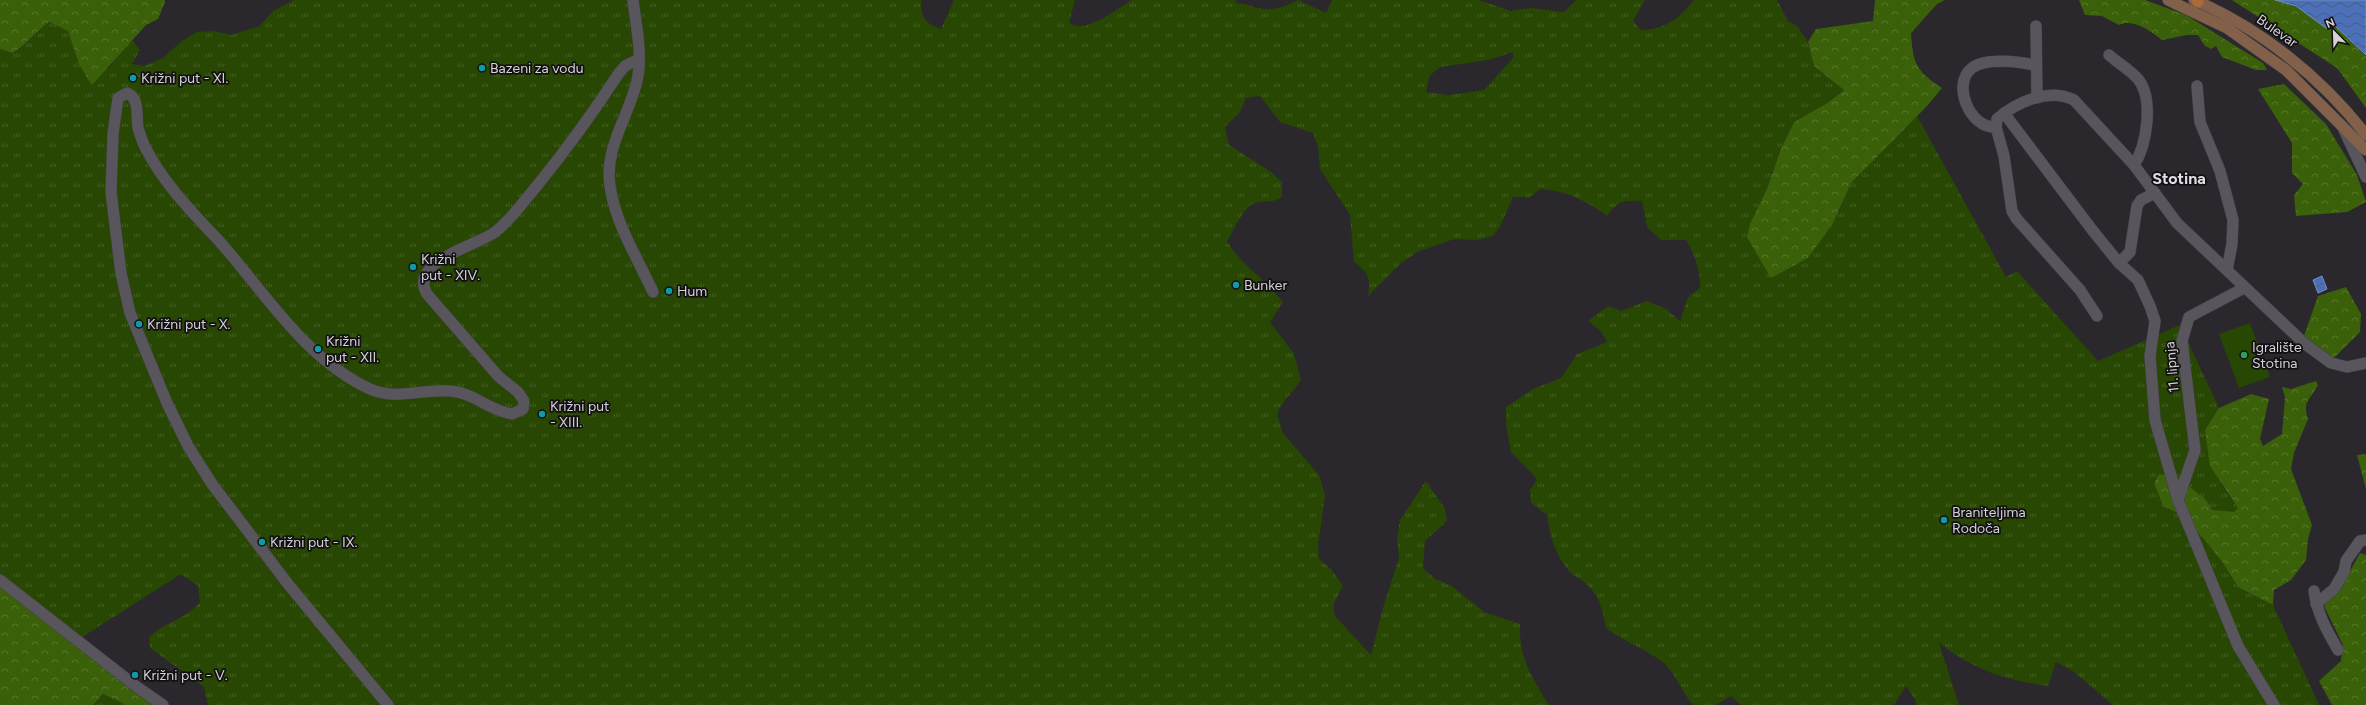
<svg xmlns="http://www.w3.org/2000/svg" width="2366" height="705" viewBox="0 0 2366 705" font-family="Figtree,sans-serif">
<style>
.grass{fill:url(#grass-tufts);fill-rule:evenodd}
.forest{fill:url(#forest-crowns)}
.pitch{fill:#284702}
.water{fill:url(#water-waves);stroke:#748dc0}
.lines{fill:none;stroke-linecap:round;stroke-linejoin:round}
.minor-casing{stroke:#454247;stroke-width:12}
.secondary-casing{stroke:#454247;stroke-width:12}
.primary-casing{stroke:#454247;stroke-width:12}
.minor{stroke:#59555c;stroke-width:11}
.secondary{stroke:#82604a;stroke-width:11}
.primary{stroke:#ab6b39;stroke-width:11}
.culture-dot{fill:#0f9aa8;stroke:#121013;stroke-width:1.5}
.leisure-dot{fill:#2e9e5b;stroke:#121013;stroke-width:1.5}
.labels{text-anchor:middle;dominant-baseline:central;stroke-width:3.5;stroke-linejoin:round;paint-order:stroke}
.street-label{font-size:14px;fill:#d4d2d6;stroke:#121013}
.poi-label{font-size:14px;fill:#d4d2d6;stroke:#121013;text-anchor:start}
.quarter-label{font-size:16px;font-weight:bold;fill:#e1dce5;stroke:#121013}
</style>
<defs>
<pattern id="grass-tufts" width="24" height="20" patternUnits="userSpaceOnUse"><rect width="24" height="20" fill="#284702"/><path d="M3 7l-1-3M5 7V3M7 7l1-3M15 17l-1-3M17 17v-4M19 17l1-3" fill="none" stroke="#466126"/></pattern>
<pattern id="forest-crowns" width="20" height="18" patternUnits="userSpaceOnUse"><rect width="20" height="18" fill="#3a6109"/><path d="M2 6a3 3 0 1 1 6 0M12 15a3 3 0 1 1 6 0" fill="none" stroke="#56772c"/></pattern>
<pattern id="water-waves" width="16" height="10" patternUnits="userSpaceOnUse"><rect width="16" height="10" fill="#4b70b7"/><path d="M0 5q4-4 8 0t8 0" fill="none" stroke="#475c87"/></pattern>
</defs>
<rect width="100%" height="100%" fill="#2a272d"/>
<!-- grass -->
<g class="grass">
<path d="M294 0H921C920 16 926 25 941 29L954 0H1075L1069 23 1076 26H1085L1102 19 1132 0H1235L1237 4C1246 3 1251 7 1259 8 1274 11 1285 7 1298 0L1326 13 1332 0H1479L1511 11 1531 8 1564 12 1576 0H1645L1633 21 1641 30C1667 29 1678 19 1694 0H1777L1788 21 1797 26 1808 42 1814 66 1844 90 1829 102 1794 122 1781 149 1767 189 1771 278 1808 258 1832 225 1851 183 1917 116 2006 277 2017 271 2098 361 2180 325 2219 408 2205 431 2222 486 2238 508 2234 513 2212 510 2206 500 2159 474 2154 483 2163 506 2180 514 2204 539 2223 563 2238 587 2273 605 2319 705H2113L2074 672 2056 662 2048 686C2004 680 1975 670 1939 643L1959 705H1915L1916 701 1906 686 1894 705H1741L1731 696 1716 705H1693C1682 692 1677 676 1665 664 1647 649 1624 642 1606 628 1603 610 1599 594 1584 582 1580 578 1573 576 1569 571 1555 554 1550 537 1547 515L1531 503 1530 490 1537 479 1511 452 1506 424V407L1533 389 1561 378 1577 354 1607 342 1602 332 1588 321 1608 306 1621 311 1647 301 1666 309 1680 321 1688 297 1700 288C1701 272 1694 253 1686 240H1661L1647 227 1642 201C1624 200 1618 200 1607 216 1588 201 1564 190 1540 189L1530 197H1513L1500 227 1493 236 1478 240 1454 239 1417 252 1399 265 1368 296C1371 278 1369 273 1354 262L1350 215 1320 169 1318 147 1313 133 1280 122 1260 96 1246 98 1240 112 1225 127 1229 145 1271 172 1282 182V197C1270 204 1267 200 1255 203 1243 207 1234 230 1227 241 1241 265 1266 280 1283 302L1270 322 1294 354 1301 380C1293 392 1283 400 1277 414L1283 433 1319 475 1325 495 1318 546 1319 559 1331 569 1343 586 1334 603V615L1371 655 1383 608 1399 558 1397 539 1400 520 1426 481 1445 509 1447 521 1425 541 1423 568 1435 579 1452 586 1484 612 1520 624C1519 659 1531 675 1548 704L1552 705H208L204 687 150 648 149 637C165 622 186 619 200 602L198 586 181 574 76 641 0 578V49L14 53C27 44 36 31 49 22L68 31 79 64 109 68 121 51 132 40 140 50 132 64 144 66 163 58 182 41 197 32 213 31 231 35 260 26 273 11ZM1513 52V58L1484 90 1449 95 1426 92 1430 75 1441 67 1488 60Z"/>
<polygon points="103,694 126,705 93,705"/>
</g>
<!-- forest -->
<g class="forest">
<path d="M0 0H165V2L158 19 146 25 92 85 79 64 68 31 49 22C36 31 27 44 13 53L0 49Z"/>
<path d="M1875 0H1945L1937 4 1911 33C1913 64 1916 71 1942 88L1928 105 1851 183 1832 225 1808 258 1771 278 1747 237 1750 224 1767 189 1781 149 1794 122 1829 102 1844 90 1814 66 1808 42 1816 29 1873 21Z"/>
<path d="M2079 0H2145L2186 15 2263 63 2267 70H2256L2222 57 2216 46 2211 49 2205 46 2198 35H2187L2162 40C2150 31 2134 18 2119 25L2102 16 2085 15Z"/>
<polygon points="2232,0 2275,0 2297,7 2335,26 2366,56 2366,108 2337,68"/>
<polygon points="2284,84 2326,124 2357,175 2366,202 2347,212 2296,216 2294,195 2303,184 2292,173 2292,143 2258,89"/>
<polygon points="2346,287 2361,314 2360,332 2334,358 2304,336 2318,296"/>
<path d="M2316 381 2318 385C2310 400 2302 401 2308 419L2294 453 2291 469 2312 525 2308 539 2306 560 2291 580 2274 590 2273 605 2238 587 2223 563 2204 539 2180 514 2163 506 2154 483 2159 474 2179 478 2206 500 2212 510 2234 512 2238 508 2210 466 2205 430 2219 408 2251 394 2269 399 2260 439 2263 446 2282 434 2285 397 2282 387 2291 389Z"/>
<polygon points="2366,454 2366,489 2357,455"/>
<polygon points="2360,553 2366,555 2366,705 2332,705 2319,681 2341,661 2343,645 2324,606 2349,573"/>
<polygon points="0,578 163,705 126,705 103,694 93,705 0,705"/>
</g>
<!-- pitch -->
<polygon class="pitch" points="2250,323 2270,377 2239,388 2219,334"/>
<!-- water -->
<g class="water">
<polygon points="2275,0 2366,0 2366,55 2335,26 2326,28 2296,6"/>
<polygon points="2322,276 2327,289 2318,293 2313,280"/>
</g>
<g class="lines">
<!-- minor casing -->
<g class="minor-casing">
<g id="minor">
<path d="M633 0C636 26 643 55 637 81 629 116 604 148 610 186 615 223 638 259 653 292"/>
<polyline points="2036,26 2037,98"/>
<path d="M2109 55C2118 63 2130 70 2138 79 2154 99 2147 145 2134 165"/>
<polyline points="2197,86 2200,122 2220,171 2233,220 2232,244 2227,270"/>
<polyline points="2004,113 2093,231 2119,263 2138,280 2150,306 2155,321 2150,356 2155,420 2178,500 2238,646 2274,705"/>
<path d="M1996 127C1970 129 1951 84 1972 68 1986 57 2020 62 2035 65"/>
<polyline points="2344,130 2366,177"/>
<polyline points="2119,263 2130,252 2137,206 2141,200 2155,193"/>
<path d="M2097 316 2080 290 2016 218 2012 211 2004 156 1996 127 1997 119C2018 101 2049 88 2074 100L2134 165 2177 223 2305 344 2331 363 2347 367 2366 363"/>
<polyline points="2178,500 2195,450 2182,341 2189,317 2244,288"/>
<polyline points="0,580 137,687 163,705"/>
<path d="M2314 591C2317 613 2327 631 2338 650"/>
<polyline points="2316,604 2334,589 2344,572 2346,561 2360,541 2366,540"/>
<path d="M388 705 288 584 212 484 188 446 167 403 130 313 121 273 111 192 113 134 118 98 127 93C140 98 136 116 138 128 140 134 142 141 145 147 163 183 193 213 220 242 266 294 305 359 370 389 397 401 423 388 451 391 474 393 490 411 512 414L523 409 524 401 518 392 499 377 427 294C408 261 477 246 495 232 511 220 523 202 536 187 566 150 593 113 619 73L625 66 639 59"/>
</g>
</g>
<!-- secondary casing -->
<g class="secondary-casing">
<g id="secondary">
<polyline points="2168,0 2227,28 2286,70 2366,150"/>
<path d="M2194 0C2260 28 2322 78 2366 135"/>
</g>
</g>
<!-- primary casing -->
<g class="primary-casing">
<polyline id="primary" points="2197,0 2198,2"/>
</g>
<!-- minor -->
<use href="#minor" class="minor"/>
<!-- secondary -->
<use href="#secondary" class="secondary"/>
<!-- primary -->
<use href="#primary" class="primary"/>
</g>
<!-- markers -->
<g class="culture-dot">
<circle cx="482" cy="68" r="4"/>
<circle cx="133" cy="78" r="4"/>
<circle cx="413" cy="267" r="4"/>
<circle cx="1236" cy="285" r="4"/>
<circle cx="669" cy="291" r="4"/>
<circle cx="139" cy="324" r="4"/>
<circle cx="318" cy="349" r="4"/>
<circle cx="542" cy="414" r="4"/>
<circle cx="1944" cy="520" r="4"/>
<circle cx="262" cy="542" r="4"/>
<circle cx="135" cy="675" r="4"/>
</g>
<circle class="leisure-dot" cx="2244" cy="355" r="4"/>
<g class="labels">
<!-- street labels -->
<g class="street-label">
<text transform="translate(2277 31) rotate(35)">Bulevar</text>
<text transform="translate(2172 367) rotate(-95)">11. lipnja</text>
</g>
<!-- poi labels -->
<g class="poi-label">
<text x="490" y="68">Bazeni za vodu</text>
<text x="141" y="78">Križni put - XI.</text>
<text x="421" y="259">Križni<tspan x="421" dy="16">put - XIV.</tspan></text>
<text x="1244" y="285">Bunker</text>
<text x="677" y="291">Hum</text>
<text x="147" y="324">Križni put - X.</text>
<text x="326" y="341">Križni<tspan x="326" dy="16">put - XII.</tspan></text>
<text x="2252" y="347">Igralište<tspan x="2252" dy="16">Stotina</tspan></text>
<text x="550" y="406">Križni put<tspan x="550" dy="16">- XIII.</tspan></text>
<text x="1952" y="512">Braniteljima<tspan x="1952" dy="16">Rodoča</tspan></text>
<text x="270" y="542">Križni put - IX.</text>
<text x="143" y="675">Križni put - V.</text>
</g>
<!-- quarter labels -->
<g class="quarter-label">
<text x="2179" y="178">Stotina</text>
</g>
</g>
<!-- north arrow -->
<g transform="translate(2334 32) rotate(337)" stroke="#121013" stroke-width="3" paint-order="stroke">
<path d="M0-3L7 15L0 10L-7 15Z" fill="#d4d2d6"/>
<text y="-6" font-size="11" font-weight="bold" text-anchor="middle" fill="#d4d2d6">N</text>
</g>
</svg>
